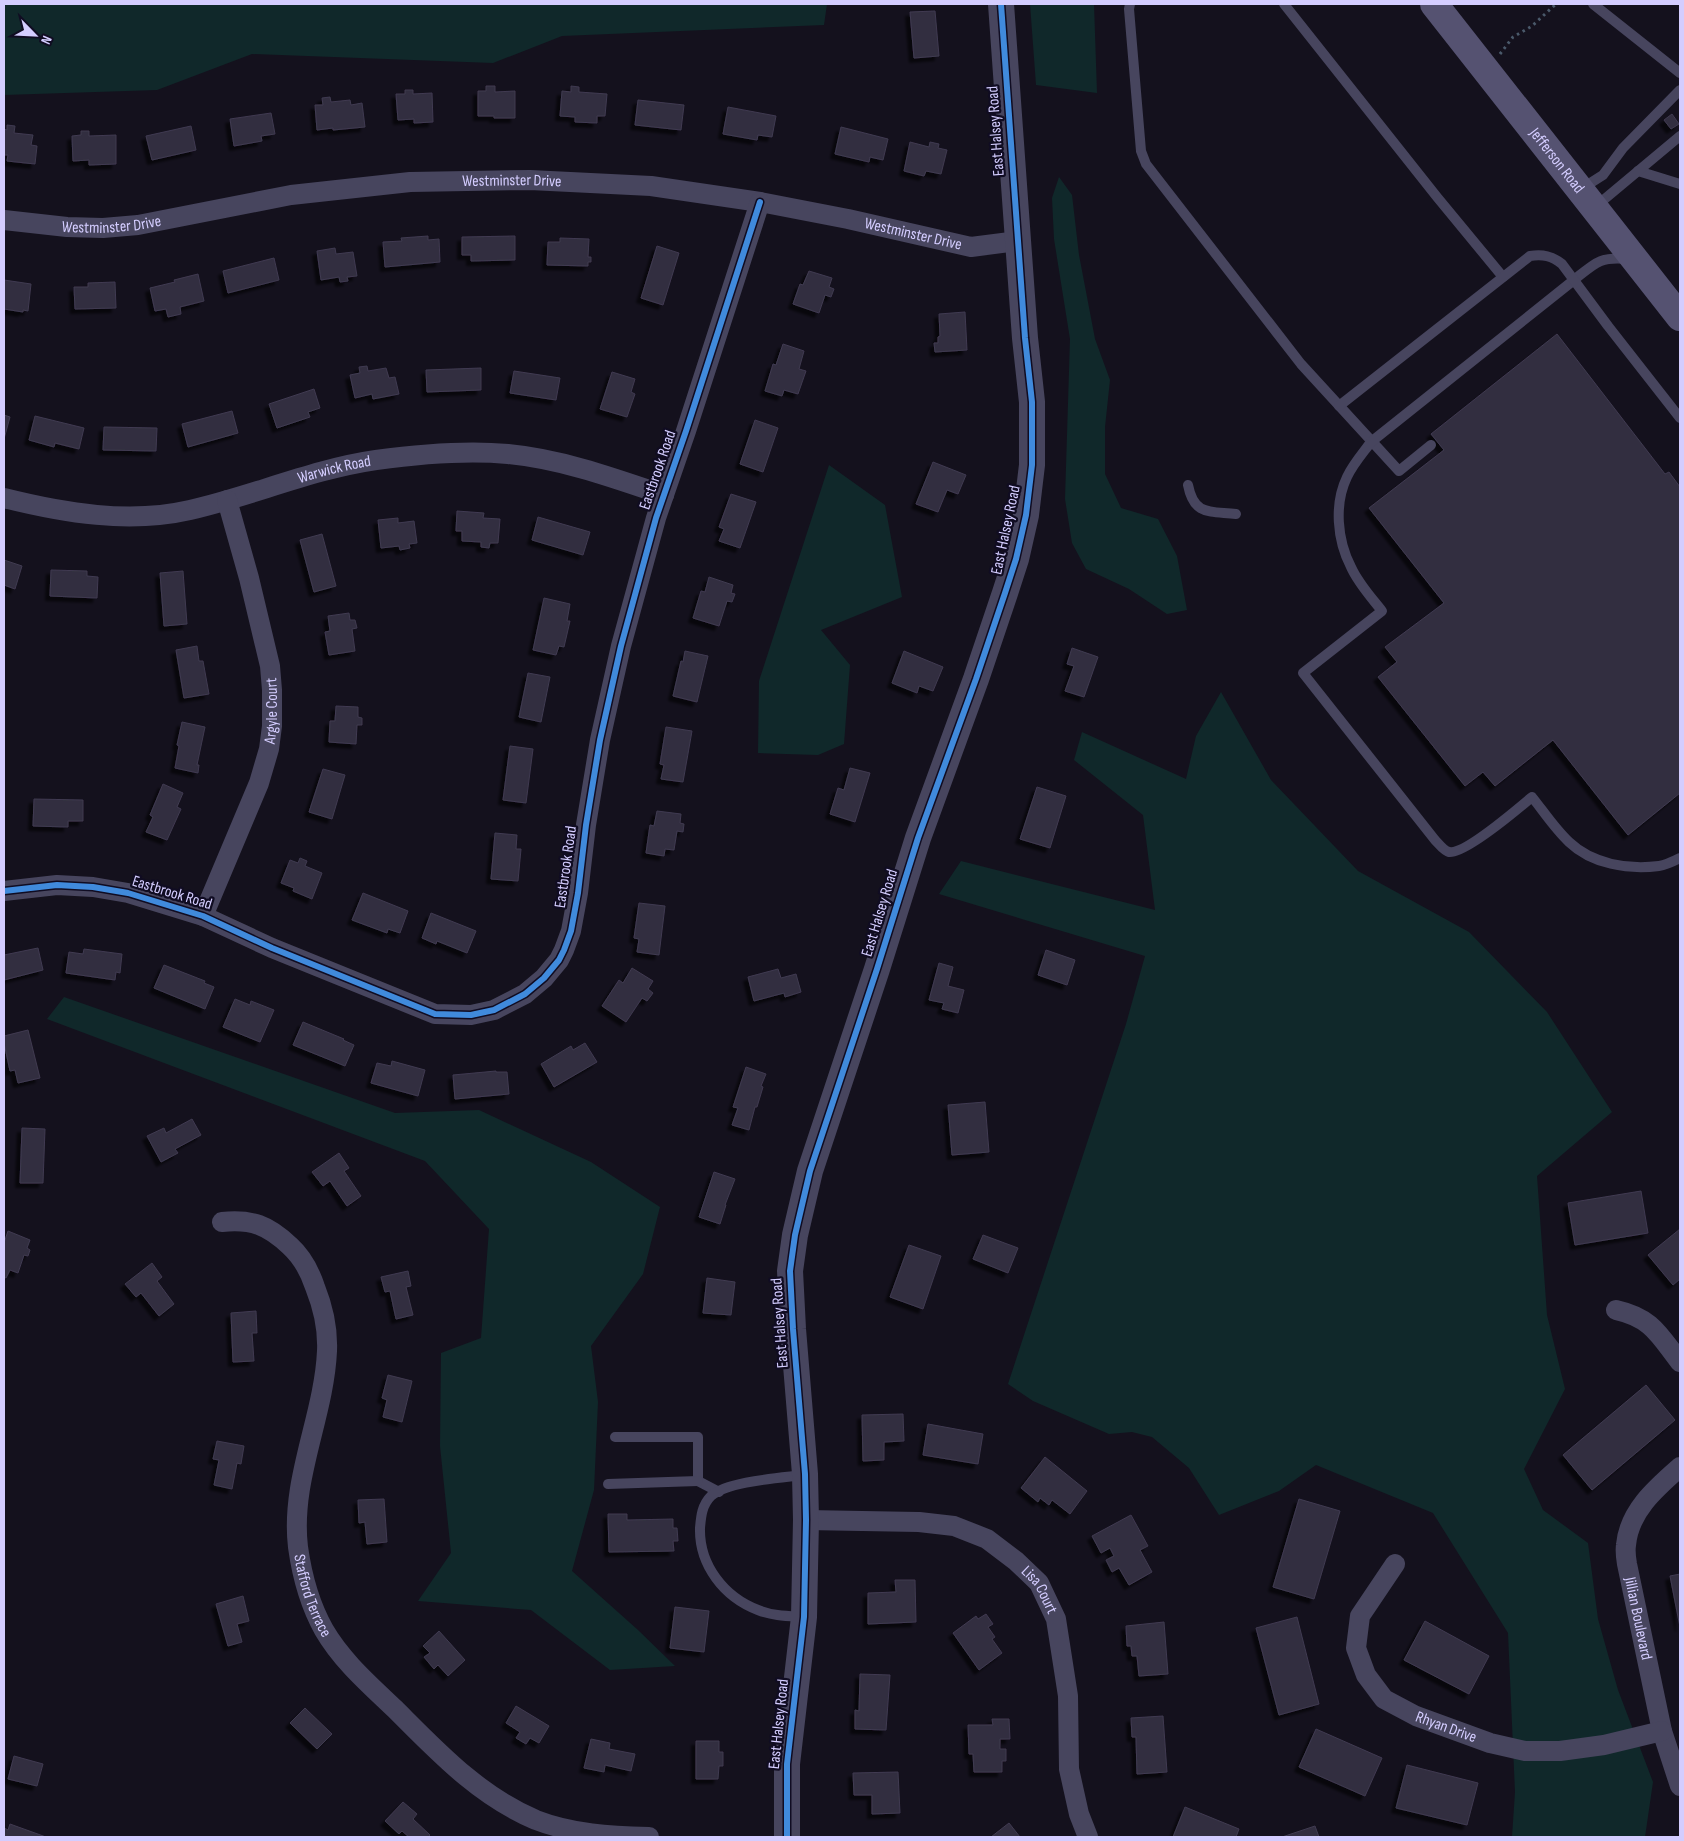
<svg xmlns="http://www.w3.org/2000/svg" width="1684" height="1841" viewBox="0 0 1684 1841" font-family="'Sofia Sans Condensed',sans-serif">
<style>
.green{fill:#10282a}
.building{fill:#322f3f;stroke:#403a51;filter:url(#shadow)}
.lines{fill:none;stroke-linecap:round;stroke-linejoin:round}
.path{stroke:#4a596a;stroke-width:3;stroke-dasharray:2.5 4;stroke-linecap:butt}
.service{stroke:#47455e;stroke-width:10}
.minor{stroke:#47455e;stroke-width:20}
.tertiary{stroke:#47455e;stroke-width:26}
.secondary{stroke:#555271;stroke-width:28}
.cycleway-casing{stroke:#100c22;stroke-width:9}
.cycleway{stroke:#408adc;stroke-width:6}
.labels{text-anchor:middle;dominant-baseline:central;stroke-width:4.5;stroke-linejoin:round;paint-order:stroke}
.street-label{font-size:16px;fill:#d4cdff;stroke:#100c22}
</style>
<defs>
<filter id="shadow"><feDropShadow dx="-4.5" dy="4.5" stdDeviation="1" flood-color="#0009"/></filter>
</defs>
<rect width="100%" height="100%" fill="#14111d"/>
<!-- green -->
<g class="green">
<polygon points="4,4 827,4 824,25 562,36 493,63 252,54 157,90 4,95"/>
<polygon points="1030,4 1094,4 1097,93 1036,85"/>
<polygon points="1059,177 1072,195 1079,255 1095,339 1110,380 1105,427 1105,474 1121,508 1158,519 1177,556 1187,610 1167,614 1129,589 1086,569 1072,543 1065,499 1070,339 1054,239 1052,198"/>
<polygon points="829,465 885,505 902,597 821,630 850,665 844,744 818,755 758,753 759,681"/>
<polygon points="1221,692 1271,780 1358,871 1469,932 1547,1012 1612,1112 1537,1176 1547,1315 1565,1389 1524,1469 1543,1510 1588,1543 1598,1619 1618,1690 1653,1782 1645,1837 1512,1837 1515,1792 1508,1633 1433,1513 1316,1465 1279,1491 1219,1515 1189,1468 1152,1437 1132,1432 1109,1434 1033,1401 1008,1384 1126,1024 1145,956 939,894 961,861 1155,910 1143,815 1074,760 1082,732 1186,779 1196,736"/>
<polygon points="64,997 395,1113 479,1110 591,1162 660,1207 643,1274 591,1346 598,1402 594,1490 572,1571 638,1630 675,1666 610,1670 531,1610 418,1601 451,1553 440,1446 441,1353 481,1338 489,1229 425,1161 47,1019"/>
</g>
<!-- building -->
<g class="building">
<polygon points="935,11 939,56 914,58 910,12"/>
<polygon points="486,86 495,86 495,92 515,91 515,118 494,118 494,116 478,116 478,91 486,91"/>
<polygon points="571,86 579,87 579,92 607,94 605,116 597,116 597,123 575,122 575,117 560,116 562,91 571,92"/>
<polygon points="405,90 413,90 413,94 432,93 433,122 414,123 414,119 398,120 396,94 405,94"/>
<polygon points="330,97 331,102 350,100 351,105 362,103 365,127 333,130 333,128 317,130 315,105 323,105 322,98"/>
<polygon points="638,100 684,105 681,130 635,125"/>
<polygon points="728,107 776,116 772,137 758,135 757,140 723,134"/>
<polygon points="271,113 275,134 261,136 262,141 234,146 230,119"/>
<polygon points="1672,114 1679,124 1671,129 1664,120"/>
<polygon points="7,125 15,126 14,133 33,135 31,145 37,146 35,164 7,161 8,155 4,155 4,129 7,130"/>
<polygon points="191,126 196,150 152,160 146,136"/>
<polygon points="841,127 888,139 883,160 870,157 869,162 835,154"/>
<polygon points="81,131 89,131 89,136 116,135 116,164 89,165 89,160 73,161 72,136 81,135"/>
<polygon points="910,142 929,147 930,142 939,144 938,148 947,150 941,174 926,171 924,176 904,171"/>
<polygon points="428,236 428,240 439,239 440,262 385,267 383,242 402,241 401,238"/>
<polygon points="515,236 515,260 471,261 471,255 462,255 462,237"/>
<polygon points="560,238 589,239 588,257 591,257 591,262 588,262 588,266 547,265 548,242 560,242"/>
<polygon points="657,246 679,253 663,305 641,298"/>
<polygon points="335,248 336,254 353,252 357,276 347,277 348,281 340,282 339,277 321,280 317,251"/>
<polygon points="274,258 279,280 228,293 223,271"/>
<polygon points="809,271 832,278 829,287 834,289 831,297 825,295 819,313 793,304 800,284 803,285"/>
<polygon points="198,274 204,301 180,307 181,314 168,317 166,309 155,311 150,288 175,282 174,280"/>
<polygon points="4,280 31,284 28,311 23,310 23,312 4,309"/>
<polygon points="115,282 116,308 75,309 74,287 88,287 88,283"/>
<polygon points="965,312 967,350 935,352 934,343 938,343 938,337 940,336 939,314"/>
<polygon points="1557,334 1665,474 1669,472 1680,487 1680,793 1628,835 1553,740 1495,786 1483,772 1465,786 1378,677 1397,662 1385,647 1444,603 1369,508 1444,450 1431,434"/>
<polygon points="783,344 804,351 799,369 806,371 798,394 784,390 782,396 765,391 773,364 776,365"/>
<polygon points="367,366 368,371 386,368 389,378 395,377 399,394 373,399 372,394 355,398 350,375 360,373 359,367"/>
<polygon points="481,368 481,390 427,392 426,370"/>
<polygon points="514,371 560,378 556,400 510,393"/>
<polygon points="612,372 635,379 631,392 635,394 627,417 600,409"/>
<polygon points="314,389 320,408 308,412 310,417 277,428 269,404"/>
<polygon points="232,411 238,433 188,447 182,424"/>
<polygon points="4,415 10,417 4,439"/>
<polygon points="35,416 84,428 79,449 55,443 54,447 29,440"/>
<polygon points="755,420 778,428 763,472 740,464"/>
<polygon points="104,427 157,428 156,451 103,450"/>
<polygon points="933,462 966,475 958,494 947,490 938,512 916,504"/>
<polygon points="731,494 756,502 740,548 719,541 724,529 719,527"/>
<polygon points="457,511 484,513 483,518 500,519 498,543 490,543 489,548 481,547 481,542 462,541 462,531 456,531"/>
<polygon points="538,517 590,532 583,555 532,540"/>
<polygon points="398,518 398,523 414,521 417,543 409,544 410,548 400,550 399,546 381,548 378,520"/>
<polygon points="322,534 336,586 314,592 300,540"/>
<polygon points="4,560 22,566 15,589 4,585"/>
<polygon points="51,570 87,571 87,576 98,577 97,598 50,596"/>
<polygon points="183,571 187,624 164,626 160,573"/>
<polygon points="709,577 733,585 731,593 735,594 732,602 727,601 719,626 693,618 701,591 705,592"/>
<polygon points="544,598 570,604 567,621 570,621 564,647 559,646 556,655 533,650"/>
<polygon points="349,613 350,620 355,620 357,628 352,629 355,651 329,655 325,632 330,631 328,616"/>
<polygon points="197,646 199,661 203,661 209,694 184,698 176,650"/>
<polygon points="1072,648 1098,657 1084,697 1065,691 1074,666 1067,664"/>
<polygon points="685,651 708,656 697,702 673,696 681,661 683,662"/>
<polygon points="904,651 943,667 933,691 919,686 917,693 892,683"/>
<polygon points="528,673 550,677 541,722 519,717"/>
<polygon points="336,706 358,707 358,717 362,718 362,725 357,725 356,744 329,742 330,721 335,721"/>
<polygon points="182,722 205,727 197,765 199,765 198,773 175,768 179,746 177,745"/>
<polygon points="666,727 692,731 683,782 661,779 664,765 660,764"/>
<polygon points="510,746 533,749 526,803 503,800"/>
<polygon points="850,768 870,773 855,822 830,814 838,788 844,790"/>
<polygon points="323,769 345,775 332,819 309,812"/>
<polygon points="163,784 183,793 177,807 181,809 167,840 146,832 153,817 150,815"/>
<polygon points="1037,787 1066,796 1050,848 1020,839"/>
<polygon points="34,799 83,800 83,821 68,821 68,827 33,826"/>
<polygon points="657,811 681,814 680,823 684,824 683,832 677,831 674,850 665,849 664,856 646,853 650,825 654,826"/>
<polygon points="495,833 517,835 516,849 521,849 518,881 491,879"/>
<polygon points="300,858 307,861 305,866 322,873 312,899 293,891 294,888 281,883 290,860 298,863"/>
<polygon points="363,893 408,911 400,933 388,929 387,933 352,920"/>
<polygon points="639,903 665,906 659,955 637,952 639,939 634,938"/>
<polygon points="431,913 476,931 467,953 437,941 436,944 422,938"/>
<polygon points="38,948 43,970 4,980 4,955"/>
<polygon points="84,949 122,954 120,973 116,972 115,980 66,973 69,952 83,954"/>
<polygon points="1046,950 1075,960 1067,985 1038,975"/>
<polygon points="939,963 953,967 948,986 964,990 958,1013 942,1009 944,1003 929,1000"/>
<polygon points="164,965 205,981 204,983 214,987 205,1009 154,988"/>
<polygon points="632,968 653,981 648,989 653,993 647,1001 642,998 626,1022 602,1006 619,980 623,983"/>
<polygon points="778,969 781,978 796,974 801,992 785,997 784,993 754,1001 748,977"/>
<polygon points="235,999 250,1005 251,1001 274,1010 260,1042 223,1027"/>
<polygon points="303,1022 344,1039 343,1040 354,1045 345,1066 293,1045"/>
<polygon points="28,1030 40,1078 18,1083 15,1070 10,1071 4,1043 4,1036"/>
<polygon points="585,1043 597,1062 554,1087 541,1064 571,1046 573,1050"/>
<polygon points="392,1061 425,1070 418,1096 371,1083 377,1063 391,1066"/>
<polygon points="746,1067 766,1074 761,1086 763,1087 757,1107 755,1107 749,1130 732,1125 738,1108 733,1107"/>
<polygon points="496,1071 496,1072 507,1072 509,1094 455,1099 453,1075"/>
<polygon points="985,1102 989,1152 952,1155 948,1105"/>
<polygon points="192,1119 201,1135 175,1149 178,1153 161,1162 147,1136 164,1128 166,1133"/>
<polygon points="22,1128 45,1129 43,1183 20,1183"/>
<polygon points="339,1153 349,1168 344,1171 361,1196 347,1206 330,1181 323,1186 312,1172"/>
<polygon points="714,1172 735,1179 725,1205 726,1205 720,1224 699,1217"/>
<polygon points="1641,1191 1648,1233 1575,1245 1568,1203"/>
<polygon points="1680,1229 1680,1279 1673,1285 1648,1255"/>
<polygon points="8,1231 30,1240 27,1248 30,1250 28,1256 24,1255 18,1273 10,1270 6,1278 4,1277 4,1243"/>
<polygon points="983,1235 1018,1248 1008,1273 973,1259"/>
<polygon points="909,1245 941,1256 923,1309 890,1297"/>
<polygon points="152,1263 162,1277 157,1281 174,1304 159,1316 141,1293 136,1297 125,1284"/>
<polygon points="408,1271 411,1286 406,1287 413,1315 396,1319 390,1291 385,1292 381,1277"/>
<polygon points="707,1278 735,1282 731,1315 703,1313"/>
<polygon points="256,1311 257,1333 252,1333 254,1361 233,1362 231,1313"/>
<polygon points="388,1375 412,1381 402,1422 383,1417 387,1400 382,1398"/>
<polygon points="1646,1385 1675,1420 1592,1490 1563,1455"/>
<polygon points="903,1414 904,1441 884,1442 884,1460 863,1461 862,1415"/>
<polygon points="928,1424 983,1434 978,1464 923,1455"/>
<polygon points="217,1441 244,1446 241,1464 237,1463 232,1489 214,1485 219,1460 213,1459"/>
<polygon points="1045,1457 1087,1491 1070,1514 1052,1500 1049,1505 1040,1498 1038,1502 1021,1488"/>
<polygon points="384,1499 387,1542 367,1544 365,1522 359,1523 358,1500"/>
<polygon points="1299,1499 1340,1511 1314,1599 1273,1587"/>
<polygon points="608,1514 627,1514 627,1520 673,1519 673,1528 677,1528 678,1541 673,1541 674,1551 609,1552"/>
<polygon points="1131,1515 1148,1546 1140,1550 1152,1572 1129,1585 1119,1568 1112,1572 1106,1560 1114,1556 1110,1548 1101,1553 1092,1536"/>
<polygon points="1680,1574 1680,1627 1670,1576"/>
<polygon points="895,1580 915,1580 916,1622 868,1624 868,1593 896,1592"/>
<polygon points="243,1596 249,1621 237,1624 242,1642 228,1646 216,1604"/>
<polygon points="675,1607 709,1611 704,1652 670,1648"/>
<polygon points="986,1614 993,1624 988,1627 995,1637 992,1639 1002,1653 979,1670 953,1633 976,1616 978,1619"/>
<polygon points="1297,1617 1319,1704 1279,1715 1256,1628"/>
<polygon points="1425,1621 1489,1656 1469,1694 1404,1660"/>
<polygon points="1164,1622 1168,1674 1139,1676 1137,1656 1132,1656 1131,1646 1127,1646 1126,1626"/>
<polygon points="439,1631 465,1660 448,1676 438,1665 434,1669 424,1657 430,1653 423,1646"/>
<polygon points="860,1674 890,1675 886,1730 855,1729 855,1710 859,1711"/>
<polygon points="516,1706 549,1726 539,1743 530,1738 526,1744 516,1738 520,1732 506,1723"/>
<polygon points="305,1708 332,1734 317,1749 290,1723"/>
<polygon points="1163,1716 1167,1772 1137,1774 1136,1737 1132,1737 1131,1718"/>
<polygon points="992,1719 1009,1719 1010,1739 1000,1739 1000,1749 1006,1749 1006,1761 1002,1761 1002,1772 974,1772 973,1754 969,1754 968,1725 993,1725"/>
<polygon points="1316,1729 1382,1758 1365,1796 1299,1767"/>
<polygon points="591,1739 610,1743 609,1749 635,1754 631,1771 605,1765 604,1772 584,1768"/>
<polygon points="696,1741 719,1741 719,1752 723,1752 723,1766 719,1766 718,1779 696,1779"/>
<polygon points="14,1756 43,1764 37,1786 8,1779"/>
<polygon points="1407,1765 1478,1783 1467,1825 1396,1808"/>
<polygon points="898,1772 900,1813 872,1814 872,1795 854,1795 853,1773"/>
<polygon points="403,1802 417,1814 413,1819 430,1835 428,1837 409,1837 402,1831 399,1834 385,1821"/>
<polygon points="1185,1807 1239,1829 1236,1837 1173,1837"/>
<polygon points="1009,1823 1020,1837 991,1837"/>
<polygon points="10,1824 46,1837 4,1837 4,1828 8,1830"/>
<polygon points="1315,1826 1319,1837 1282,1837"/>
</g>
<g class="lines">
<!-- path -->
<polyline class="path" points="1500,54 1513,37 1532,26 1556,4"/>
<!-- service -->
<g class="service">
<polyline points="1130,4 1129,9 1141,151 1146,164 1301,364 1399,471 1431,445"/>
<polyline points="1284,4 1437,197 1503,277"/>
<polyline points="1593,4 1680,73"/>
<polyline points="1638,171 1680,184"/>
<polyline points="1581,189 1603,175 1623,148 1680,90"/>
<polyline points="1595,207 1680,136"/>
<path d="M1628 259C1600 256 1595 263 1574 280L1371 442C1363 453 1353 464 1347 477 1334 504 1337 540 1351 567 1358 583 1371 597 1382 611L1303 673 1435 840C1439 844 1444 851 1449 852 1464 855 1519 808 1532 797 1544 812 1555 829 1569 842 1592 864 1628 870 1659 866 1666 865 1674 861 1680 858"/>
<path d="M1339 406 1530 256C1543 254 1552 256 1562 264L1608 326 1680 418"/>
<path d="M1188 485C1194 516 1210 511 1236 514"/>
<polyline points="615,1437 698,1437 698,1481 719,1492"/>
<polyline points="608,1484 698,1481"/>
<path d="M804 1617C788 1616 773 1616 758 1610 724 1597 699 1565 700 1528 701 1516 702 1505 711 1496 728 1481 781 1478 804 1475"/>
</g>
<!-- minor -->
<g class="minor">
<path id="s1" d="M4 220 67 227 103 228 138 225 291 195 410 182 530 180 651 186 760 202 848 219 971 247 1018 241"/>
<path id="s2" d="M4 498C64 513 129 524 190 510 252 496 313 469 376 460 420 454 464 450 508 454 561 459 614 478 664 495"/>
<polyline points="4,891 57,885 93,887 128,893 203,916 272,948 435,1014 471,1015 494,1010 525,994 544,978 559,960 564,950 571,931 578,893 586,825 600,740 621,646 656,518 686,431 760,202"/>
<path id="s3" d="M203 916 259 783 269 749 272 726V690L270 666 249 578 227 500"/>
<path id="s4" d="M222 1222C252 1219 268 1225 290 1246 301 1256 310 1272 315 1287 323 1307 328 1329 327 1351 324 1417 290 1480 298 1547 302 1576 310 1605 324 1630 342 1661 370 1685 395 1709 438 1752 479 1796 536 1820 572 1834 611 1836 649 1837"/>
<path d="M1616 1310C1652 1318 1659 1335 1680 1362"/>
<path id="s5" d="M1680 1467C1656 1488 1629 1511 1626 1545 1625 1551 1626 1558 1627 1564L1662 1731 1680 1786"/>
<path id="s6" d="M806 1520 919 1522 954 1526 987 1539 1016 1561 1039 1583 1056 1619 1068 1696 1069 1769 1079 1814 1088 1837"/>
<path id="s7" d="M1395 1564 1360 1616 1356 1648 1366 1675 1384 1699 1416 1716 1490 1743 1525 1751H1560L1604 1745 1662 1731"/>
</g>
<!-- tertiary -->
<polyline class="tertiary" points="787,1837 787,1764 804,1617 806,1520 805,1474 793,1329 790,1271 795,1235 810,1171 877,969 918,838 976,679 1005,593 1016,559 1026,515 1032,465 1032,402 1025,338 1001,4"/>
<!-- secondary -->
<path class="secondary" id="s8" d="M1434 4 1680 317"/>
<!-- cycleway casing -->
<g class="cycleway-casing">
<g id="cycleway">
<polyline points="4,891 57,885 93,887 128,893 203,916 272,948 435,1014 471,1015 494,1010 525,994 544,978 559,960 564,950 571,931 578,893 586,825 600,740 621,646 656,518 686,431 760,202"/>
<polyline points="787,1837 787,1764 804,1617 806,1520 805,1474 793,1329 790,1271 795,1235 810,1171 877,969 918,838 976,679 1005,593 1016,559 1026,515 1032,465 1032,402 1025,338 1001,4"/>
</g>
</g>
<!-- cycleway -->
<use href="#cycleway" class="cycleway"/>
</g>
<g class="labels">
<!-- street labels -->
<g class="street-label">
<text transform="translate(996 131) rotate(-94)">East Halsey Road</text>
<text stroke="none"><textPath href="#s8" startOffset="199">Jefferson Road</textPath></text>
<text stroke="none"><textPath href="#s1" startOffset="512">Westminster Drive</textPath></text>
<text stroke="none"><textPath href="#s1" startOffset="108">Westminster Drive</textPath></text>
<text stroke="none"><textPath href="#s1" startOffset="918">Westminster Drive</textPath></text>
<text transform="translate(658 470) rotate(-71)">Eastbrook Road</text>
<text stroke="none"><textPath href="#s2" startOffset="338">Warwick Road</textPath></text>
<text transform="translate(1006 530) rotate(-78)">East Halsey Road</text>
<text stroke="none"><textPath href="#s3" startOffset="218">Argyle Court</textPath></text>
<text transform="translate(566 867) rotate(-82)">Eastbrook Road</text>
<text transform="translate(172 893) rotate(17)">Eastbrook Road</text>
<text transform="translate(880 913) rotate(-73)">East Halsey Road</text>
<text transform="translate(780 1323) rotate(-94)">East Halsey Road</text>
<text stroke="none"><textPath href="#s6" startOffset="258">Lisa Court</textPath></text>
<text stroke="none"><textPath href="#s4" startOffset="439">Stafford Terrace</textPath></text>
<text stroke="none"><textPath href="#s5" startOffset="172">Jillian Boulevard</textPath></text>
<text transform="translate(779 1724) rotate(-84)">East Halsey Road</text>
<text stroke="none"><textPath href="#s7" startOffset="222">Rhyan Drive</textPath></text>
</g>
</g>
<!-- border -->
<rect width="1684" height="1841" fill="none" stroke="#d4cdff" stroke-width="10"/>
<!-- north arrow -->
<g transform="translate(35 35) rotate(114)" stroke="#100c22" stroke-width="4" paint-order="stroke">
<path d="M0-4L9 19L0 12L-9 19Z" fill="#d4cdff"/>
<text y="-8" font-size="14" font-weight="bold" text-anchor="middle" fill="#d4cdff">N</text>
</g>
</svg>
